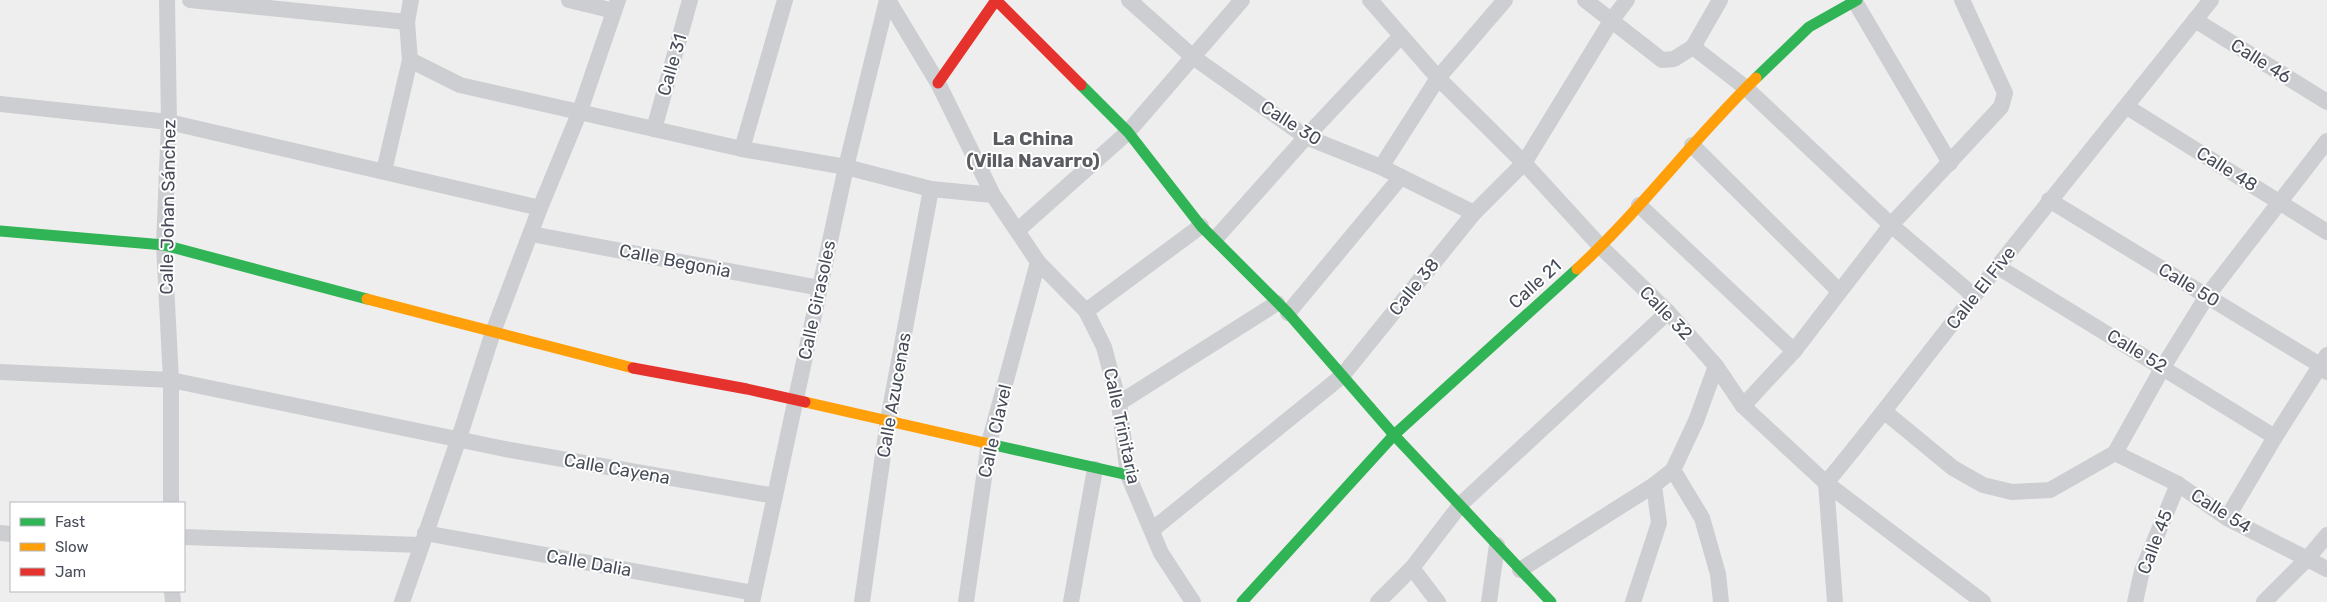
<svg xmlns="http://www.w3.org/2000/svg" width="2327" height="602" viewBox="0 0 2327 602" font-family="Rubik,sans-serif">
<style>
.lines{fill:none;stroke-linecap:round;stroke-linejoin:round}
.street{stroke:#cdced1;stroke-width:16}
.fast{stroke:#30b455;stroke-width:11}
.slow{stroke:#ff9f0a;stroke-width:11}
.jam{stroke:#e5322d;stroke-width:11}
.labels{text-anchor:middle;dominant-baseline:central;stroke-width:4;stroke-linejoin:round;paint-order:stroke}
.street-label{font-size:18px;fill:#474c59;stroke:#fff}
.neighbourhood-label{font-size:19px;font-weight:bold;fill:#5a5c61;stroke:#fff}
</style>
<rect width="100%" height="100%" fill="#efeeee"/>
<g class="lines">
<!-- street -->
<g class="street">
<polyline points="167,0 169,122 164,245 171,380 171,503"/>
<polyline points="190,0 407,22 411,0"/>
<polyline points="569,0 614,11"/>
<polyline points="888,0 938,83 993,195 1038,262 1086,311 1104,347 1119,403 1128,475 1161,553 1193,602"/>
<polyline points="1129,0 1193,57 1306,137 1381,167 1474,213"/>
<polyline points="1370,0 1438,78 1524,163 1601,247 1668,312 1716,366 1743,406 1826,483 1983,602"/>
<polyline points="1585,0 1662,60 1674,59 1693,47 1746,88 1891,225 1974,296"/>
<polyline points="1854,0 1950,163"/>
<polyline points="2195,20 2327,102"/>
<polyline points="407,22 410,60 460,85 742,149 846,167 931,189 993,195"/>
<polyline points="1693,47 1720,0"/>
<polyline points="0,104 169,122 540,208"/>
<polyline points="2127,107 2327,232"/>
<polyline points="654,129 690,0"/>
<polyline points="1692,145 1839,291"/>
<polyline points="742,149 785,0"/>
<polyline points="1381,167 1438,78 1505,0"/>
<polyline points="384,171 410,60"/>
<polyline points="2049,200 2320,365 2327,372"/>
<polyline points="1639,205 1794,351 1743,406"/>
<polyline points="1018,230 1128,132 1242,0"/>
<polyline points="531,234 820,288"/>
<polyline points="1216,238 1306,137 1400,37"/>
<polyline points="1998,267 2275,437"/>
<polyline points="1086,311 1201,226"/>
<polyline points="1288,313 1401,177"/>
<polyline points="1794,351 1891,225 2001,107 2005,93 1962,0"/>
<polyline points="1716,366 1696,421 1673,470 1702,518 1718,574 1721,602"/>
<polyline points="0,372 171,380 505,449 775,496"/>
<polyline points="1119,403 1277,303"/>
<polyline points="1885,412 1953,468 1983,485 2012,492 2050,490 2115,453 2163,367 2207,296 2327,141"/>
<polyline points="2115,453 2178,484 2227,518 2327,569"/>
<polyline points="2227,518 2275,437 2327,355"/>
<polyline points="1152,530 1342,376 1474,213 1524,163 1611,21 1627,0"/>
<polyline points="0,533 11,534"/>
<polyline points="425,533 754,593"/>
<polyline points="184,537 421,545"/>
<polyline points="1412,568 1438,602"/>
<polyline points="1520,570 1654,485 1673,470"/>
<polyline points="172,591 173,602"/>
<polyline points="402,602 459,438 493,332 540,208 580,111 618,0"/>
<polyline points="752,602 846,167 887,0"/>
<polyline points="862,602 888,420 931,189"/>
<polyline points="966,602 989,443 1038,262"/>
<polyline points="1071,602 1095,469"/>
<polyline points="1378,602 1412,568 1461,504 1668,312"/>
<polyline points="1489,602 1497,545"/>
<polyline points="1633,602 1659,523 1654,485"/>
<path d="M1835 602 1826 483C1877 422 1924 358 1974 296 2053 197 2132 98 2211 0"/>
<polyline points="2135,602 2142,571 2178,484"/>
<polyline points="2264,602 2307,559 2327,535"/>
</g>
<!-- fast -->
<g class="fast">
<polyline points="1756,78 1809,27 1857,0"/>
<polyline points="1081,85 1128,132 1201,226 1288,313 1394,435 1551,602"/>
<polyline points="0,231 164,245 367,299"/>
<polyline points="994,445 1128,475"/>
<polyline points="1242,602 1394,435 1577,269"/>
</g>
<!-- slow -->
<g class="slow">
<path d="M1577 269C1641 210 1693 139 1756 78"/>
<polyline points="367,299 633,368"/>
<polyline points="805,402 994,445"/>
</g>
<!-- jam -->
<g class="jam">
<polyline points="938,83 996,0 1081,85"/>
<polyline points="633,368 747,389 805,402"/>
</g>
</g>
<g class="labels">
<!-- street labels -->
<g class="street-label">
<text transform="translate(2261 61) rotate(32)">Calle 46</text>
<text transform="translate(672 65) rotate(-74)">Calle 31</text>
<text transform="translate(1291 123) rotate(32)">Calle 30</text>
<text transform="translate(2227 169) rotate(32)">Calle 48</text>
<text transform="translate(168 207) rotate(-89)">Calle Johan Sánchez</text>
<text transform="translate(675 261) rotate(11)">Calle Begonia</text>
<text transform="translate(1535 284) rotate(-42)">Calle 21</text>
<text transform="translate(2189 285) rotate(31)">Calle 50</text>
<text transform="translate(1414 287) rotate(-51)">Calle 38</text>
<text transform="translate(1981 288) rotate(-52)">Calle El Five</text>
<text transform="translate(817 300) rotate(-78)">Calle Girasoles</text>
<text transform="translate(1666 313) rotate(46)">Calle 32</text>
<text transform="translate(2137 351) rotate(31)">Calle 52</text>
<text transform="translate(894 395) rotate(-80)">Calle Azucenas</text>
<text transform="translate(1122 426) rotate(78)">Calle Trinitaria</text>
<text transform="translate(995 431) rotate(-77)">Calle Clavel</text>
<text transform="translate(617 469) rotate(10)">Calle Cayena</text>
<text transform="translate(2221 511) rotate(32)">Calle 54</text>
<text transform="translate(2155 542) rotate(-69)">Calle 45</text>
<text transform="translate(589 563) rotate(10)">Calle Dalia</text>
</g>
<!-- neighbourhood labels -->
<g class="neighbourhood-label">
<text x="1033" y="138">La China<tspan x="1033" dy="22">(Villa Navarro)</tspan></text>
</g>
</g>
<!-- legend -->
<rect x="10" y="502" width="175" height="90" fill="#ffffff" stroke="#b5b7bd"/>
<rect x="20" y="518" width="25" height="8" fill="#30b455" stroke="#b5b7bd"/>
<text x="55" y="527" font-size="15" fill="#474c59">Fast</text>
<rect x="20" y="543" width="25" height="8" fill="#ff9f0a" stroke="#b5b7bd"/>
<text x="55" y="552" font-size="15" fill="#474c59">Slow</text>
<rect x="20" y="568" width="25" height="8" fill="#e5322d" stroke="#b5b7bd"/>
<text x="55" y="577" font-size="15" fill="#474c59">Jam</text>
</svg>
